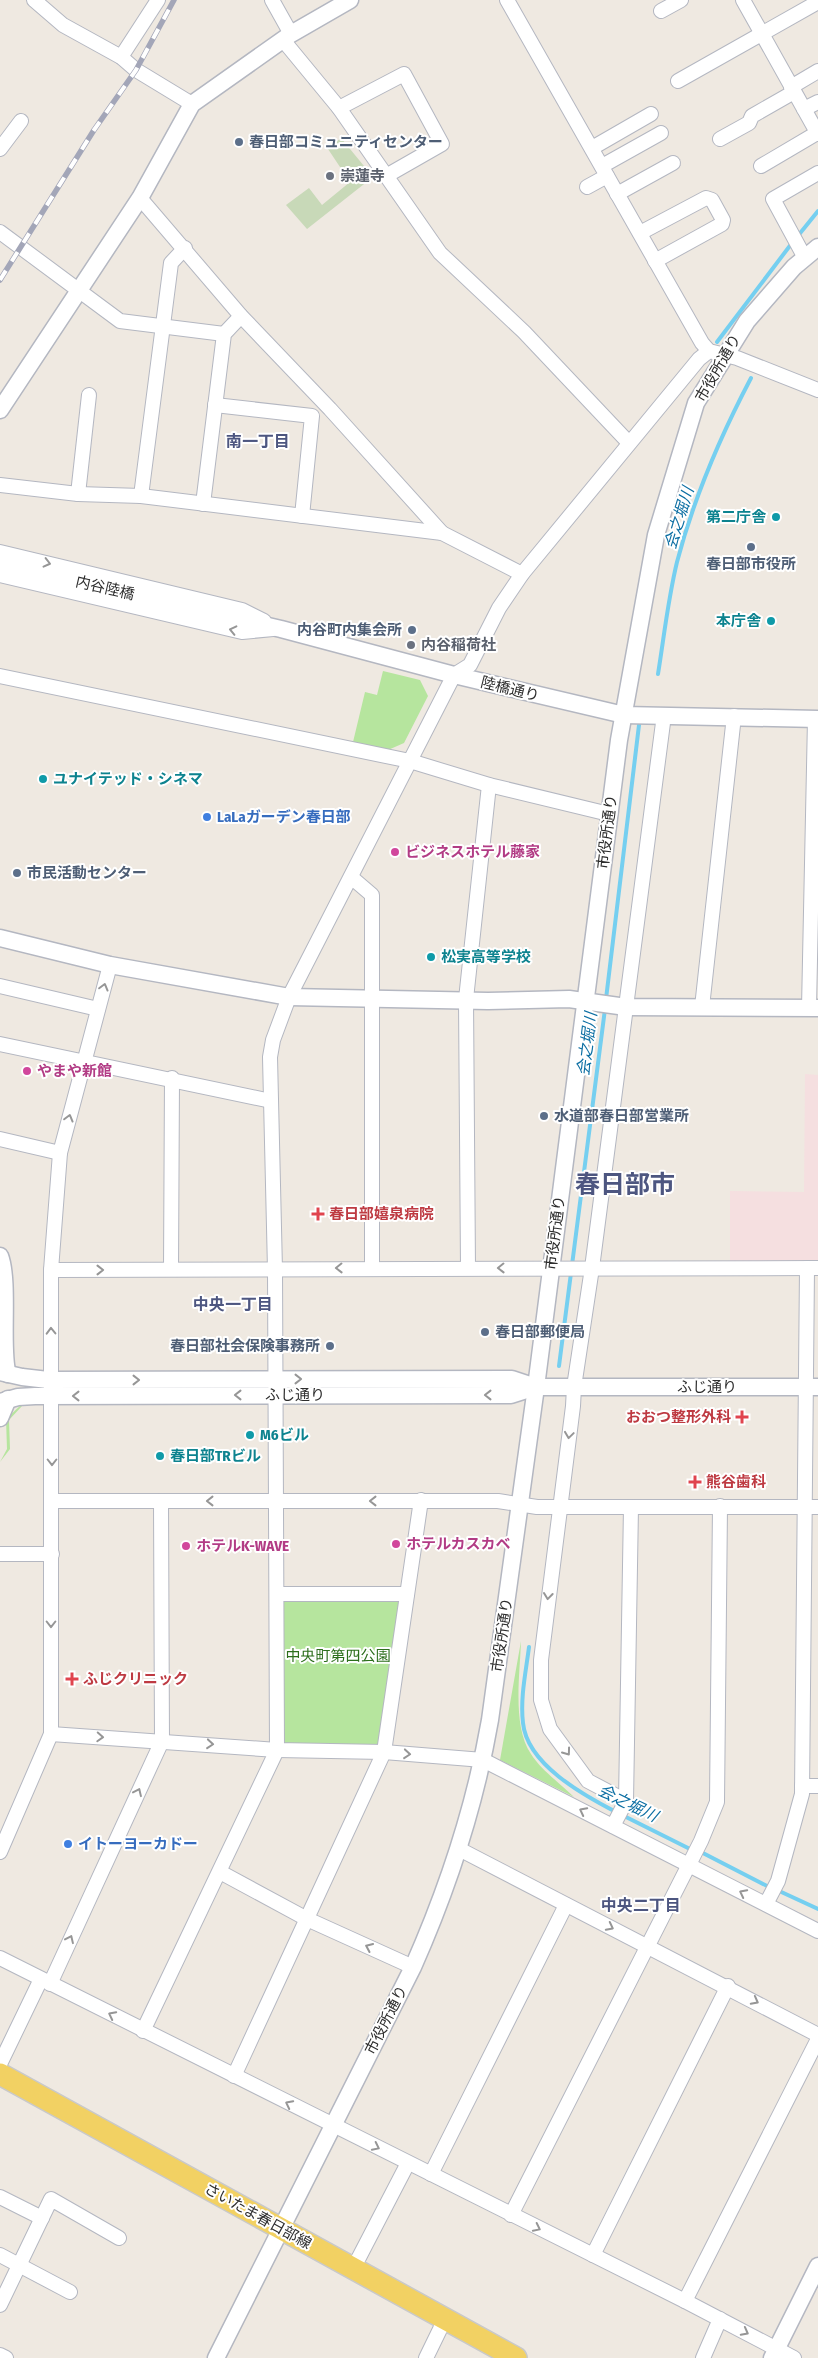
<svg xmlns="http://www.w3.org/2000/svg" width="818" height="2358" viewBox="0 0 818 2358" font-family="'Fira Sans Condensed','Noto Sans JP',sans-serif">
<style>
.medical{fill:#f5dfe0}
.green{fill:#b6e59e}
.cemetery{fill:#c8d9b8}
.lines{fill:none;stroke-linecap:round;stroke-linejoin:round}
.stream{stroke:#75cff0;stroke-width:4}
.minor-casing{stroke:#b4b7c1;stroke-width:16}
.tertiary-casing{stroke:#b4b7c1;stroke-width:19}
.primary-casing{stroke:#c9c9c9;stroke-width:24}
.minor{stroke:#fff;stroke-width:14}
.tertiary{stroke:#fff;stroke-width:16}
.primary{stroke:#f2d163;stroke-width:21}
.rail-casing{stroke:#a3a6b8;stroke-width:5.5}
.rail{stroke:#fff;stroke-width:4;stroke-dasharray:11;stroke-linecap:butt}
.oneway{stroke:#969696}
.service-dot{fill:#5c6f8a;stroke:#fff;stroke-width:2}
.worship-dot{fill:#6b7280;stroke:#fff;stroke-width:2}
.culture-dot{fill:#0f9aa8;stroke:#fff;stroke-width:2}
.shop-dot{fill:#3f7fe0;stroke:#fff;stroke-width:2}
.hotel-dot{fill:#d1479c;stroke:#fff;stroke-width:2}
.health-dot{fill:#e0444e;stroke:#fff;stroke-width:2}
.labels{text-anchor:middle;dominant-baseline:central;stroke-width:4;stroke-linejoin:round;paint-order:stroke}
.service-label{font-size:15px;font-weight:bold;fill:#4e5e75;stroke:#fff;text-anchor:start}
.worship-label{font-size:15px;font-weight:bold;fill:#5b616d;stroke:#fff;text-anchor:start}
.street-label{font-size:15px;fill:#2e2e2e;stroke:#fff}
.culture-label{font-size:15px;font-weight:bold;fill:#0d838f;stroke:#fff;text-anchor:start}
.shop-label{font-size:15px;font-weight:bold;fill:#366cbe;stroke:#fff;text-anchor:start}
.hotel-label{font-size:15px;font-weight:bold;fill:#b23c85;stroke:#fff;text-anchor:start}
.health-label{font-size:15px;font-weight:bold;fill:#be3a42;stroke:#fff;text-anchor:start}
.park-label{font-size:15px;fill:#2c6e1b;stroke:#fff}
.neighbourhood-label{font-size:16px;font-weight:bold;fill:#4d5680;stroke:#fff}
.water-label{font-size:16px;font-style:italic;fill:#0d6fa3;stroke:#fff}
.town-label{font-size:25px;font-weight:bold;fill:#4d5680;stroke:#fff}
</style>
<rect width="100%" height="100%" fill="#efe9e1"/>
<!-- medical -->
<polygon class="medical" points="805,1074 818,1075 818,1262 730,1261 730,1191 804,1192"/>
<!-- green -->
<g class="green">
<polygon points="383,671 420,680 428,696 404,743 388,750 353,742 365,692 377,695"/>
<polygon points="28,1403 28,1405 22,1406 9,1420 10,1449 0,1462 7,1449 6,1419 21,1405"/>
<polygon points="405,1596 380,1744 282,1744 284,1597"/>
<path d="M521 1641C520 1674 512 1726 531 1754 541 1770 561 1784 574 1797L500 1760Z"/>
</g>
<!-- cemetery -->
<polygon class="cemetery" points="341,138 373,177 307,229 286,205 309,188 322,205 350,182 328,149"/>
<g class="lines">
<!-- stream -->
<g class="stream">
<polyline points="797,237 818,211"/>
<polyline points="717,342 792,243"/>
<path d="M658 674C664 637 668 599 677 562 694 497 720 437 751 378"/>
<polyline points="606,999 639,725"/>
<polyline points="559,1366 605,1009"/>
<path d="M529 1647C526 1671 520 1698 523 1723 527 1764 583 1795 616 1812"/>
<polyline points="622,1815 692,1850"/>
<polyline points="699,1851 771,1888"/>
<polyline points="777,1890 818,1909"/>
</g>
<!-- minor casing -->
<g class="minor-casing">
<g id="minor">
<polyline points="34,0 63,25 121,57 136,70 192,104"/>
<polyline points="272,0 291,34"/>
<polyline points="507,0 702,343 709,351 737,358 818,390"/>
<polyline points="743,0 818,134"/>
<polyline points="661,11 681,0"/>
<polyline points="283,40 339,108 440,253 524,332 629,443"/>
<polyline points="121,57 158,0"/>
<polyline points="678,81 818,2"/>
<polyline points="791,87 818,71"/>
<polyline points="339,108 404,74 442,144 386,176"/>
<polyline points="804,109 818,102"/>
<polyline points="720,139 749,123 752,116 794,92"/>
<polyline points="592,148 651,114"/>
<polyline points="0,149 21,121"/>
<polyline points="602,166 661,133"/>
<polyline points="761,166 817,133"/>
<polyline points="587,187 607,176"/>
<polyline points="617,194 673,163"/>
<polyline points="140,198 241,316 330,409 442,533"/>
<polyline points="0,232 120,321 224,334"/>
<polyline points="640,233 706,198 712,200 723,220 722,224 655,261"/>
<polyline points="805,258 773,199 818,173"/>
<polyline points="215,405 312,416 302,516"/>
<polyline points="0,485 78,494 141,496 442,533 522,574"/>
<polyline points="78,494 89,395"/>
<polyline points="141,496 171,263 185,248"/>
<polyline points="203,504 224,334 241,316"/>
<polyline points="0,552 242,610 264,621"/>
<polyline points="0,575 242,632 273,629"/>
<polyline points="0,676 410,761 489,785 609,814"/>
<polyline points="351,877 372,895 372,1268"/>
<polyline points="0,986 98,1009"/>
<polyline points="702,1007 734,716"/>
<polyline points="809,1008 815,719"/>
<polyline points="0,1044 271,1101"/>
<polyline points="0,1139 60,1153"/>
<polyline points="468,1268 466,999 489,785"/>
<polyline points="171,1269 172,1078"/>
<polyline points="51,1270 818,1268"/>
<polyline points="52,1501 498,1501 537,1507 818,1507"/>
<polyline points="0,1554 52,1554"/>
<polyline points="277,1594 407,1594"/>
<polyline points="51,1734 277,1750 384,1752 483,1760 818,1931"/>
<polyline points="802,1786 818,1786"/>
<polyline points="626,1801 588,1781 550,1729 541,1700 541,1660 573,1406 574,1387 592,1268 664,715"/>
<polyline points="613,1826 626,1801 631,1507"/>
<polyline points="459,1849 818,2035"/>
<polyline points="0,1852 51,1734 51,1270 60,1153 110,965"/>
<polyline points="220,1872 307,1919 413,1967"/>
<polyline points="766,1904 778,1881 802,1794 807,1268"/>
<polyline points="0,1958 685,2301 794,2358"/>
<polyline points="50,1984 162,1741 161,1501"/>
<polyline points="143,2031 277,1750 275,1270 270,1057 273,1040 289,997 454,675 470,665 499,608 522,574 699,359 709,351"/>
<polyline points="0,2064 41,1979"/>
<polyline points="234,2076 384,1752 421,1500"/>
<polyline points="431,2174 566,1905"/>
<polyline points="0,2197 42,2218"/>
<polyline points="511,2215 701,1841 717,1802 720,1506"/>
<polyline points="0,2255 70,2292"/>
<polyline points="593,2255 728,1986"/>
<polyline points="353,2269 408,2163"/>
<polyline points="685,2301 818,2039"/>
<polyline points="0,2305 51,2199 119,2238"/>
<polyline points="0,2355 6,2358"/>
<polyline points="426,2358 445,2319"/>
<polyline points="703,2358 720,2319"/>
</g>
</g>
<!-- tertiary casing -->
<g class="tertiary-casing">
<g id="tertiary">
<polyline points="0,410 140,198 192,104 291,34 350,0"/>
<polyline points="0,563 281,629 454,675 624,715 818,719"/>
<polyline points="0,938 110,965 289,997 488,1001 569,999 626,1007 818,1008"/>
<path d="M0 1256C10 1282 0 1353 8 1374"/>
<polyline points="0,1372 22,1377 48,1380 512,1379 536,1387 818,1387"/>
<polyline points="0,1402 18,1397 35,1396 511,1395 536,1387"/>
<polyline points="0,1418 8,1399"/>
<path d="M216 2358 413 1967C448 1888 475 1806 490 1720L536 1387 619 740 656 535 696 403 747 321 794 267 818 247"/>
<polyline points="772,2358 818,2266"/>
</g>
</g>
<!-- primary casing -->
<g class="primary-casing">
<polyline id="primary" points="0,2074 516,2358"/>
</g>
<!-- minor -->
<use href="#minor" class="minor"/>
<!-- tertiary -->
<use href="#tertiary" class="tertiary"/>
<!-- primary -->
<use href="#primary" class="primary"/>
<!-- rail casing -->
<g class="rail-casing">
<polyline id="rail" points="0,280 94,130 136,70 174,0"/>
</g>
<!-- rail -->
<use href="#rail" class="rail"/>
</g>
<!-- one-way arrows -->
<defs><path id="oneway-chevron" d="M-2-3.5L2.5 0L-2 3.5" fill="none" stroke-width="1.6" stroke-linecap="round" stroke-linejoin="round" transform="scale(1.25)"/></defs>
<g class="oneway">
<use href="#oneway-chevron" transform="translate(47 563) rotate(14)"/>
<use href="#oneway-chevron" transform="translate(233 630) rotate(-167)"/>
<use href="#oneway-chevron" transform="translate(104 987) rotate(-75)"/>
<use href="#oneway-chevron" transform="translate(69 1118) rotate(-75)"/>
<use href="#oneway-chevron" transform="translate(339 1268) rotate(179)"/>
<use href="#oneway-chevron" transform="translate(501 1268) rotate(179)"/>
<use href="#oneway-chevron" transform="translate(100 1270)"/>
<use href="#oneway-chevron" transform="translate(51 1331) rotate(-91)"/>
<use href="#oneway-chevron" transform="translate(298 1379)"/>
<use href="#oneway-chevron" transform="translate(136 1380)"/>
<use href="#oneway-chevron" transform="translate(238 1395) rotate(180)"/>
<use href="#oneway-chevron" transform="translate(488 1395) rotate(-180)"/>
<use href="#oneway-chevron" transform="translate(76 1396) rotate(180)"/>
<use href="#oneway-chevron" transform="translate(569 1435) rotate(98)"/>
<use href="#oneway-chevron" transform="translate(52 1462) rotate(90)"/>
<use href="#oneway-chevron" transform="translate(210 1501) rotate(180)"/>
<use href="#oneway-chevron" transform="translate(373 1501) rotate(180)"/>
<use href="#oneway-chevron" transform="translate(548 1596) rotate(97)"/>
<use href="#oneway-chevron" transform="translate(51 1624) rotate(90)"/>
<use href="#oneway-chevron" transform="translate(100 1737) rotate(3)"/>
<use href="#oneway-chevron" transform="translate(210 1744) rotate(5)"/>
<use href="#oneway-chevron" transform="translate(567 1752) rotate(54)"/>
<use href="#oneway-chevron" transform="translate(407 1754) rotate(5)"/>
<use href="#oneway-chevron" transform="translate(138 1792) rotate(-65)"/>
<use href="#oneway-chevron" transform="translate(583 1811) rotate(-153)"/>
<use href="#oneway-chevron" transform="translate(743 1893) rotate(-153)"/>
<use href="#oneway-chevron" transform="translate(610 1927) rotate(27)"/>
<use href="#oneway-chevron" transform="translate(70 1939) rotate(-65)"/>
<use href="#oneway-chevron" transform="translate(369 1947) rotate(-156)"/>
<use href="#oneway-chevron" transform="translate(755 2001) rotate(28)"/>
<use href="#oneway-chevron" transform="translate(112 2015) rotate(-153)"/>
<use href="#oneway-chevron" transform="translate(289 2104) rotate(-153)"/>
<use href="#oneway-chevron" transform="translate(376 2147) rotate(26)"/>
<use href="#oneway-chevron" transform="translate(537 2228) rotate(26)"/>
<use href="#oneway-chevron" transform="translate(745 2332) rotate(28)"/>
</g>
<!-- markers -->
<g class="service-dot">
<circle cx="239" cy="142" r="5"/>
<circle cx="751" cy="547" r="5"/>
<circle cx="412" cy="630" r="5"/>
<circle cx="17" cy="873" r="5"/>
<circle cx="544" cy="1116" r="5"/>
<circle cx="485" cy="1332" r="5"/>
<circle cx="330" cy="1346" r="5"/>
</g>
<g class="worship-dot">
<circle cx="330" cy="176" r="5"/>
<circle cx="411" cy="645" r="5"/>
</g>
<g class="culture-dot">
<circle cx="776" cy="517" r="5"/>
<circle cx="771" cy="621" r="5"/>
<circle cx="43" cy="779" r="5"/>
<circle cx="431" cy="957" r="5"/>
<circle cx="250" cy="1435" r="5"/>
<circle cx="160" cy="1456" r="5"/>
</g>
<g class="shop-dot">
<circle cx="207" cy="817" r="5"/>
<circle cx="68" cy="1844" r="5"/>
</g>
<g class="hotel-dot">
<circle cx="395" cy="852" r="5"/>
<circle cx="27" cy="1071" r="5"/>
<circle cx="396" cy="1544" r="5"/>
<circle cx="186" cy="1546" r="5"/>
</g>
<g class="health-dot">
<path d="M315.5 1206.5h5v5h5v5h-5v5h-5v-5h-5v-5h5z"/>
<path d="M739.5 1409.5h5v5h5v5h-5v5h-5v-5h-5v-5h5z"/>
<path d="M692.5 1474.5h5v5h5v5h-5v5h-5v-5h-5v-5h5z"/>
<path d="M69.5 1671.5h5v5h5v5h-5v5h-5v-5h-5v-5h5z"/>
</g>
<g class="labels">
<!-- service labels -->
<g class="service-label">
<text x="249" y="142">春日部コミュニティセンター</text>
<text x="751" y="564" text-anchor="middle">春日部市役所</text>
<text x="402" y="630" text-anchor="end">内谷町内集会所</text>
<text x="27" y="873">市民活動センター</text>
<text x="554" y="1116">水道部春日部営業所</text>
<text x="495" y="1332">春日部郵便局</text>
<text x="320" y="1346" text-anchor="end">春日部社会保険事務所</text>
</g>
<!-- worship labels -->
<g class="worship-label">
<text x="340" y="176">崇蓮寺</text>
<text x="421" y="645">内谷稲荷社</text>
</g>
<!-- street labels -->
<g class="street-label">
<text transform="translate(718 368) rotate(-60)">市役所通り</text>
<text transform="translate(105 588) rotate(13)">内谷陸橋</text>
<text transform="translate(510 689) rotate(14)">陸橋通り</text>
<text transform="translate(607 832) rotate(-83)">市役所通り</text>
<text transform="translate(555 1233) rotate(-83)">市役所通り</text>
<text x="707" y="1387">ふじ通り</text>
<text x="295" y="1395">ふじ通り</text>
<text transform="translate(502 1635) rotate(-82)">市役所通り</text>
<text transform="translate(386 2020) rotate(-63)">市役所通り</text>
<text transform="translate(258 2216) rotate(29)">さいたま春日部線</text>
</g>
<!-- culture labels -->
<g class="culture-label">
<text x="766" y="517" text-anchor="end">第二庁舎</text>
<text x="761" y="621" text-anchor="end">本庁舎</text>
<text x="53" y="779">ユナイテッド・シネマ</text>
<text x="441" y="957">松実高等学校</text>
<text x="260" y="1435">M6ビル</text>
<text x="170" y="1456">春日部TRビル</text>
</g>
<!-- shop labels -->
<g class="shop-label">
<text x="217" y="817">LaLaガーデン春日部</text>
<text x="78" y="1844">イトーヨーカドー</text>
</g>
<!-- hotel labels -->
<g class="hotel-label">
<text x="405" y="852">ビジネスホテル藤家</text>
<text x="37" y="1071">やまや新館</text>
<text x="406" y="1544">ホテルカスカベ</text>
<text x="196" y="1546">ホテルK-WAVE</text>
</g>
<!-- health labels -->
<g class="health-label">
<text x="329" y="1214">春日部嬉泉病院</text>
<text x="731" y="1417" text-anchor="end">おおつ整形外科</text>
<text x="706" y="1482">熊谷歯科</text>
<text x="83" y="1679">ふじクリニック</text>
</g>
<!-- park labels -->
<g class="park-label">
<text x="338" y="1656">中央町第四公園</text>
</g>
<!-- neighbourhood labels -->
<g class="neighbourhood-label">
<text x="258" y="441">南一丁目</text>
<text x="233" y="1304">中央一丁目</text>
<text x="641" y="1905">中央二丁目</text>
</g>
<!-- water labels -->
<g class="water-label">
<text transform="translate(679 518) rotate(-73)">会之堀川</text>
<text transform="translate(587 1044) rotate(-83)">会之堀川</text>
<text transform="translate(628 1803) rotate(26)">会之堀川</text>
</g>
<!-- town labels -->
<g class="town-label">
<text x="625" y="1185">春日部市</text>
</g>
</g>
</svg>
